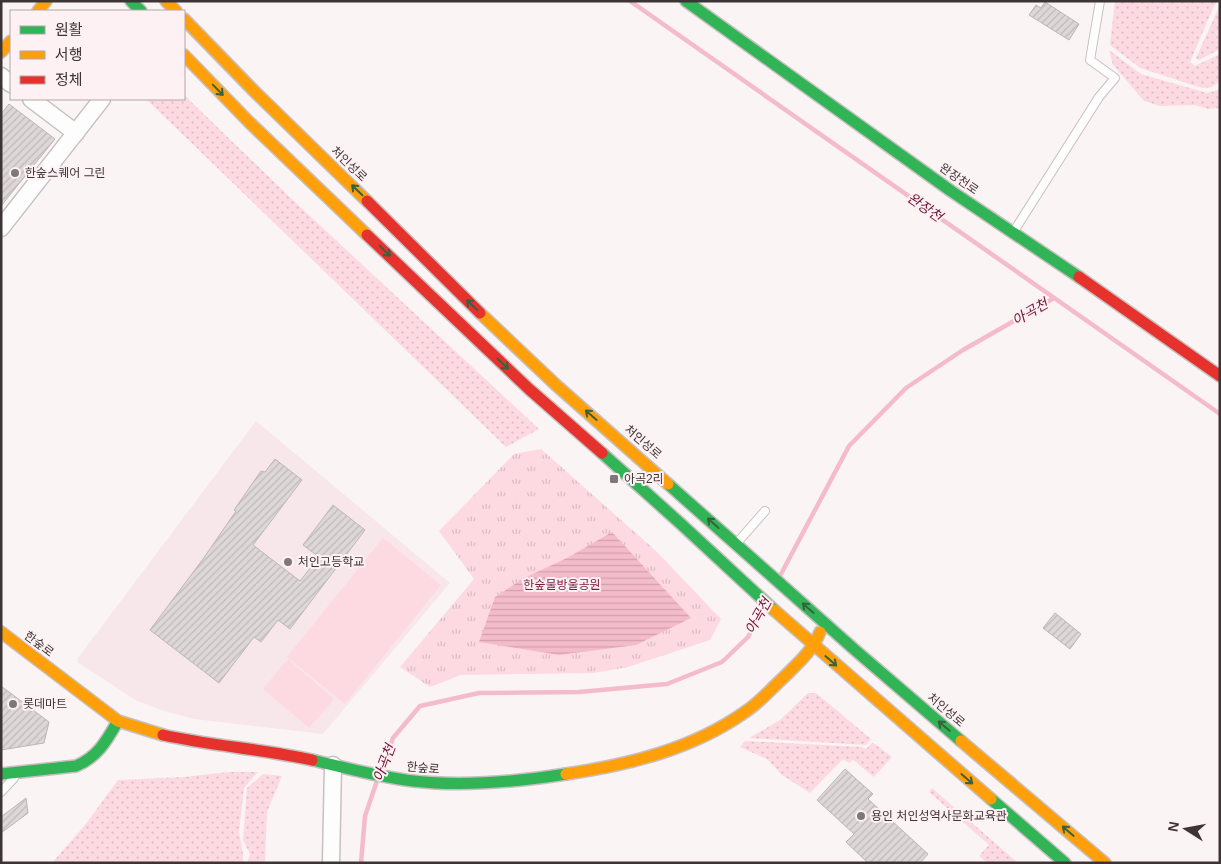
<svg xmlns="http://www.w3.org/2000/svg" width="1221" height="864" viewBox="0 0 1221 864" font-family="Arial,'Noto Sans KR',sans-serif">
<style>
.built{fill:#f8e7ea}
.grass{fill:url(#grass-dots)}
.park{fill:url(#park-tufts)}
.pitch{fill:#fddae1}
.water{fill:url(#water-rules)}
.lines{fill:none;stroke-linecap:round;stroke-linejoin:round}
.stream{stroke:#f4bbca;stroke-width:4.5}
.building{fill:url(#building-hatch);stroke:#bdb6b7}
.lane-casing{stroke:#c7c0c1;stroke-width:10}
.street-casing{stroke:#c7c0c1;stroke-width:19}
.fast-casing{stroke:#c7c0c1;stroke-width:14}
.slow-casing{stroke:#c7c0c1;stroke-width:14}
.jam-casing{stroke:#c7c0c1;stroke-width:14}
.lane{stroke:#fefdfe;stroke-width:8}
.street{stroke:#fefdfe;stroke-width:16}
.fast{stroke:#30b455;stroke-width:11}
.slow{stroke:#ff9f0a;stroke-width:11}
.jam{stroke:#e5322d;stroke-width:11}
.oneway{stroke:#386141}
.poi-dot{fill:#807779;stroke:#fef1f3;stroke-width:2}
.labels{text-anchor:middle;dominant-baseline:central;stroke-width:4;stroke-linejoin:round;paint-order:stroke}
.street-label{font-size:12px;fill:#3d3436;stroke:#fef1f3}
.poi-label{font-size:12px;fill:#3d3436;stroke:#fef1f3;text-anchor:start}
.park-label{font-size:12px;fill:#751c3d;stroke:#fef1f3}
.water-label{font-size:14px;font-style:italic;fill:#6d1437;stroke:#fef1f3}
</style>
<defs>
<pattern id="grass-dots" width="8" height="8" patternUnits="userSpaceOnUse" patternTransform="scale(1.25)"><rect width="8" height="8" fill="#fddae1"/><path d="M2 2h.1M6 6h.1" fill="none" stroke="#dabcc2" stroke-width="1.8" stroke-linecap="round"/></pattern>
<pattern id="park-tufts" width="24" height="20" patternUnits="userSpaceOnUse" patternTransform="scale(1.25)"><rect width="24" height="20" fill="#fddae1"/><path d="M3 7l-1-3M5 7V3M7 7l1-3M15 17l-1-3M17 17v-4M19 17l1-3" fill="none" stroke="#dabcc2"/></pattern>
<pattern id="water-rules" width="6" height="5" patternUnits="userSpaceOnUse" patternTransform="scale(1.25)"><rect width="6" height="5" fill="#f4bbca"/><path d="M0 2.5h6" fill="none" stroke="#d2a1ae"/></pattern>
<pattern id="building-hatch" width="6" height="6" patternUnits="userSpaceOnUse" patternTransform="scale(1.25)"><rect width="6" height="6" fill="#ded7d8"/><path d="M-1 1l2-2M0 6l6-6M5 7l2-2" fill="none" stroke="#bfb9ba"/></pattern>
</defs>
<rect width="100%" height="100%" fill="#fbf4f5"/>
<!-- built -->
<polygon class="built" points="256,421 450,583 323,734 194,719 164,711 137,701 77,662 78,658"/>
<!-- grass -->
<g class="grass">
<polygon points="1115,1 1218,1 1214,6 1190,62 1195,66 1220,54 1220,81 1212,87 1202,88 1140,68 1110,45"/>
<polygon points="1220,5 1220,49 1199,60 1196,58"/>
<polygon points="1109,50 1141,74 1207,93 1218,90 1220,87 1220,108 1209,109 1194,105 1160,106 1144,101 1113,65"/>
<polygon points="184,95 297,204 539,429 506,447 146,99 184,99"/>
<polygon points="808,693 816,693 871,739 866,745 749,738 780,720"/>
<polygon points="745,741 862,747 866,749 872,743 875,744 892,757 874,777 853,760 849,763 843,759 810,793 782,775 767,759 740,747"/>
<polygon points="228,772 258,772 244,788 239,832 243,854 243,863 52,863 85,825 118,780 184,777"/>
<polygon points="263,774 282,776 267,812 265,863 247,863 250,854 243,840 247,788"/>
<polygon points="932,788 1018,863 987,863 979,856 989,845 929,792"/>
</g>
<!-- park -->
<polygon class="park" points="541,449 656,551 721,619 710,640 628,667 594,673 461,675 430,687 400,667 474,579 439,531 514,454"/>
<!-- pitch -->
<g class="pitch">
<polygon points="383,538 441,585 345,704 287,657"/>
<polygon points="288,659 334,699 309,728 263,689"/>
</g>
<!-- water -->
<polygon class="water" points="612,532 691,618 636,645 559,655 479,642 495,597 524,578 567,558"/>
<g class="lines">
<!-- stream -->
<g class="stream">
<polyline points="630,1 1220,414"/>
<polyline points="781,574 849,446 906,388 963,350 1054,298"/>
<polyline points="382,769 393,738 420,706 479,693 579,692 667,684 722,662 748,637 762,610"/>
<polyline points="361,863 365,816 377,781"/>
</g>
</g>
<!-- building -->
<g class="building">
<polygon points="1045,2 1079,24 1069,40 1029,15 1036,5 1041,8"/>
<polygon points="9,104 55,139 1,206 1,114"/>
<polygon points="275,459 302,480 253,545 300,581 319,557 303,545 333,505 365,530 290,629 278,620 261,642 254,637 219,683 150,630 203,559 236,511 234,510 261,471 265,472"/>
<polygon points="1055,613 1081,634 1070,649 1043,628"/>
<polygon points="1,686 49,722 44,743 1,750"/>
<polygon points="845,769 873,794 868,799 928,854 920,863 868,863 846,842 854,834 817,800"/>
<polygon points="26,798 28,813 1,833 1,817"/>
</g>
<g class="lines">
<!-- lane casing -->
<g class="lane-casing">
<g id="lane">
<polyline points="1014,231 1099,97 1115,78 1090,60 1100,1"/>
<polyline points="736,544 765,511"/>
<polyline points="1,792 14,778"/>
</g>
</g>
<!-- street casing -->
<g class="street-casing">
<g id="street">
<polyline points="1,76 11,84"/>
<polyline points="31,99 76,133"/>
<polyline points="1,228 102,99"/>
<polyline points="331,863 333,765"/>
</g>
</g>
<!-- fast casing -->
<g class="fast-casing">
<g id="fast">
<polyline points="131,1 141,11"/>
<polyline points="686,1 951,191 1079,277"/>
<polyline points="602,453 681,524 774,610"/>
<polyline points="668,484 855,650 961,741"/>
<path d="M312 760C346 768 379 777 413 781 464 787 516 782 566 774"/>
<path d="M1 774 76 766C98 757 107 740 118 721"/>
<polyline points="991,799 1065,863"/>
</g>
</g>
<!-- slow casing -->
<g class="slow-casing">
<g id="slow">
<polyline points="166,1 176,11"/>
<polyline points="38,11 46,1"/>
<polyline points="184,19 254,91 367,201"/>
<polyline points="1,52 11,41"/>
<polyline points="184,55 249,122 367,235"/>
<polyline points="480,313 556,385 668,484"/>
<polyline points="774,610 991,799"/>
<polyline points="1,632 118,721 163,735"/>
<polyline points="961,741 1105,863"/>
<path d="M566 774C628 765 693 749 745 712 759 703 770 690 782 679 797 664 812 652 820 632"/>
</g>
</g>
<!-- jam casing -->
<g class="jam-casing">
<g id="jam">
<polyline points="367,201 480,313"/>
<polyline points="367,235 529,389 602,453"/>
<polyline points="1079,277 1220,376"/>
<path d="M163 735C212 746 263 749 312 760"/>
</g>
</g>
<!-- lane -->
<use href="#lane" class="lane"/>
<!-- street -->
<use href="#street" class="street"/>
<!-- fast -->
<use href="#fast" class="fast"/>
<!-- slow -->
<use href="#slow" class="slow"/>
<!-- jam -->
<use href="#jam" class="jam"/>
</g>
<!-- one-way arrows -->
<defs><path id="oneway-shaft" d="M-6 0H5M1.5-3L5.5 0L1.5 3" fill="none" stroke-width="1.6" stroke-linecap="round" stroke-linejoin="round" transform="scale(1.25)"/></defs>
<g class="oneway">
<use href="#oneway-shaft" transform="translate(218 90) rotate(46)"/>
<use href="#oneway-shaft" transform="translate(357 190) rotate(-136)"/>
<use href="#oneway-shaft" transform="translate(385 251) rotate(44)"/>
<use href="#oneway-shaft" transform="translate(472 305) rotate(-137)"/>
<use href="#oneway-shaft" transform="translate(503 364) rotate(44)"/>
<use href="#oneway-shaft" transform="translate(591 415) rotate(-139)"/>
<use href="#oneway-shaft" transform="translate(713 523) rotate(-138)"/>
<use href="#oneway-shaft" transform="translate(808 608) rotate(-139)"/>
<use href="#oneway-shaft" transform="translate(831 661) rotate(41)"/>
<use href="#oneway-shaft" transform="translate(944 726) rotate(-140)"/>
<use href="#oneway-shaft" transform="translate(967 779) rotate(41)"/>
<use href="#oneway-shaft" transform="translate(1068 831) rotate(-139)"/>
</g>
<!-- markers -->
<g class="poi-dot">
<circle cx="15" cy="173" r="5"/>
<rect x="609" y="474" width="10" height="10" rx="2.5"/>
<circle cx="288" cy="562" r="5"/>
<circle cx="13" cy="704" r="5"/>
<circle cx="861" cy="816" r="5"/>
</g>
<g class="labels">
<!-- street labels -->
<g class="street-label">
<text transform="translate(349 164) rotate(44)">처인성로</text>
<text transform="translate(959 179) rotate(35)">완장천로</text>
<text transform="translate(643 442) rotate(41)">처인성로</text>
<text transform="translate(39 644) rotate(37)">한숲로</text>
<text transform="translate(946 710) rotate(40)">처인성로</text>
<text transform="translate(423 768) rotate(5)">한숲로</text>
</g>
<!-- poi labels -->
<g class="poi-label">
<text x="25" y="173">한숲스퀘어 그린</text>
<text x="624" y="479">아곡2리</text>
<text x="298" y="562">처인고등학교</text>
<text x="23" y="704">롯데마트</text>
<text x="871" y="816">용인 처인성역사문화교육관</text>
</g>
<!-- park labels -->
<g class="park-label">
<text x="562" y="585">한숲물방울공원</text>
</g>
<!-- water labels -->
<g class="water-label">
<text transform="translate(925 207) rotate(35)">완장천</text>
<text transform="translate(1030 312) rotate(-30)">아곡천</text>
<text transform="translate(758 616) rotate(-61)">아곡천</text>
<text transform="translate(384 763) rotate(-70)">아곡천</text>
</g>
</g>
<!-- border -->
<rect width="1221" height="864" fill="none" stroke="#3d3436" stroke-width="5"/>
<!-- legend -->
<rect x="10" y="10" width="175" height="90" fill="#fef1f3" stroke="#b1a5a7"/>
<rect x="20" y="26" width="25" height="8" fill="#30b455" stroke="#b1a5a7"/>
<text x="55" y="35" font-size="15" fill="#3d3436">원활</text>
<rect x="20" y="51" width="25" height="8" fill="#ff9f0a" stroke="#b1a5a7"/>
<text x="55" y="60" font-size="15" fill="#3d3436">서행</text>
<rect x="20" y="76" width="25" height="8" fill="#e5322d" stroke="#b1a5a7"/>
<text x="55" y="85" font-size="15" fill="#3d3436">정체</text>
<!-- north arrow -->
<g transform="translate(1186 829) rotate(281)" stroke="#fef1f3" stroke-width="4" paint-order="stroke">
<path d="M0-4L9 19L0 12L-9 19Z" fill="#3d3436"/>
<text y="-8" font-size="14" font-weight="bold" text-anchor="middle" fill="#3d3436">N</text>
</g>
</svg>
